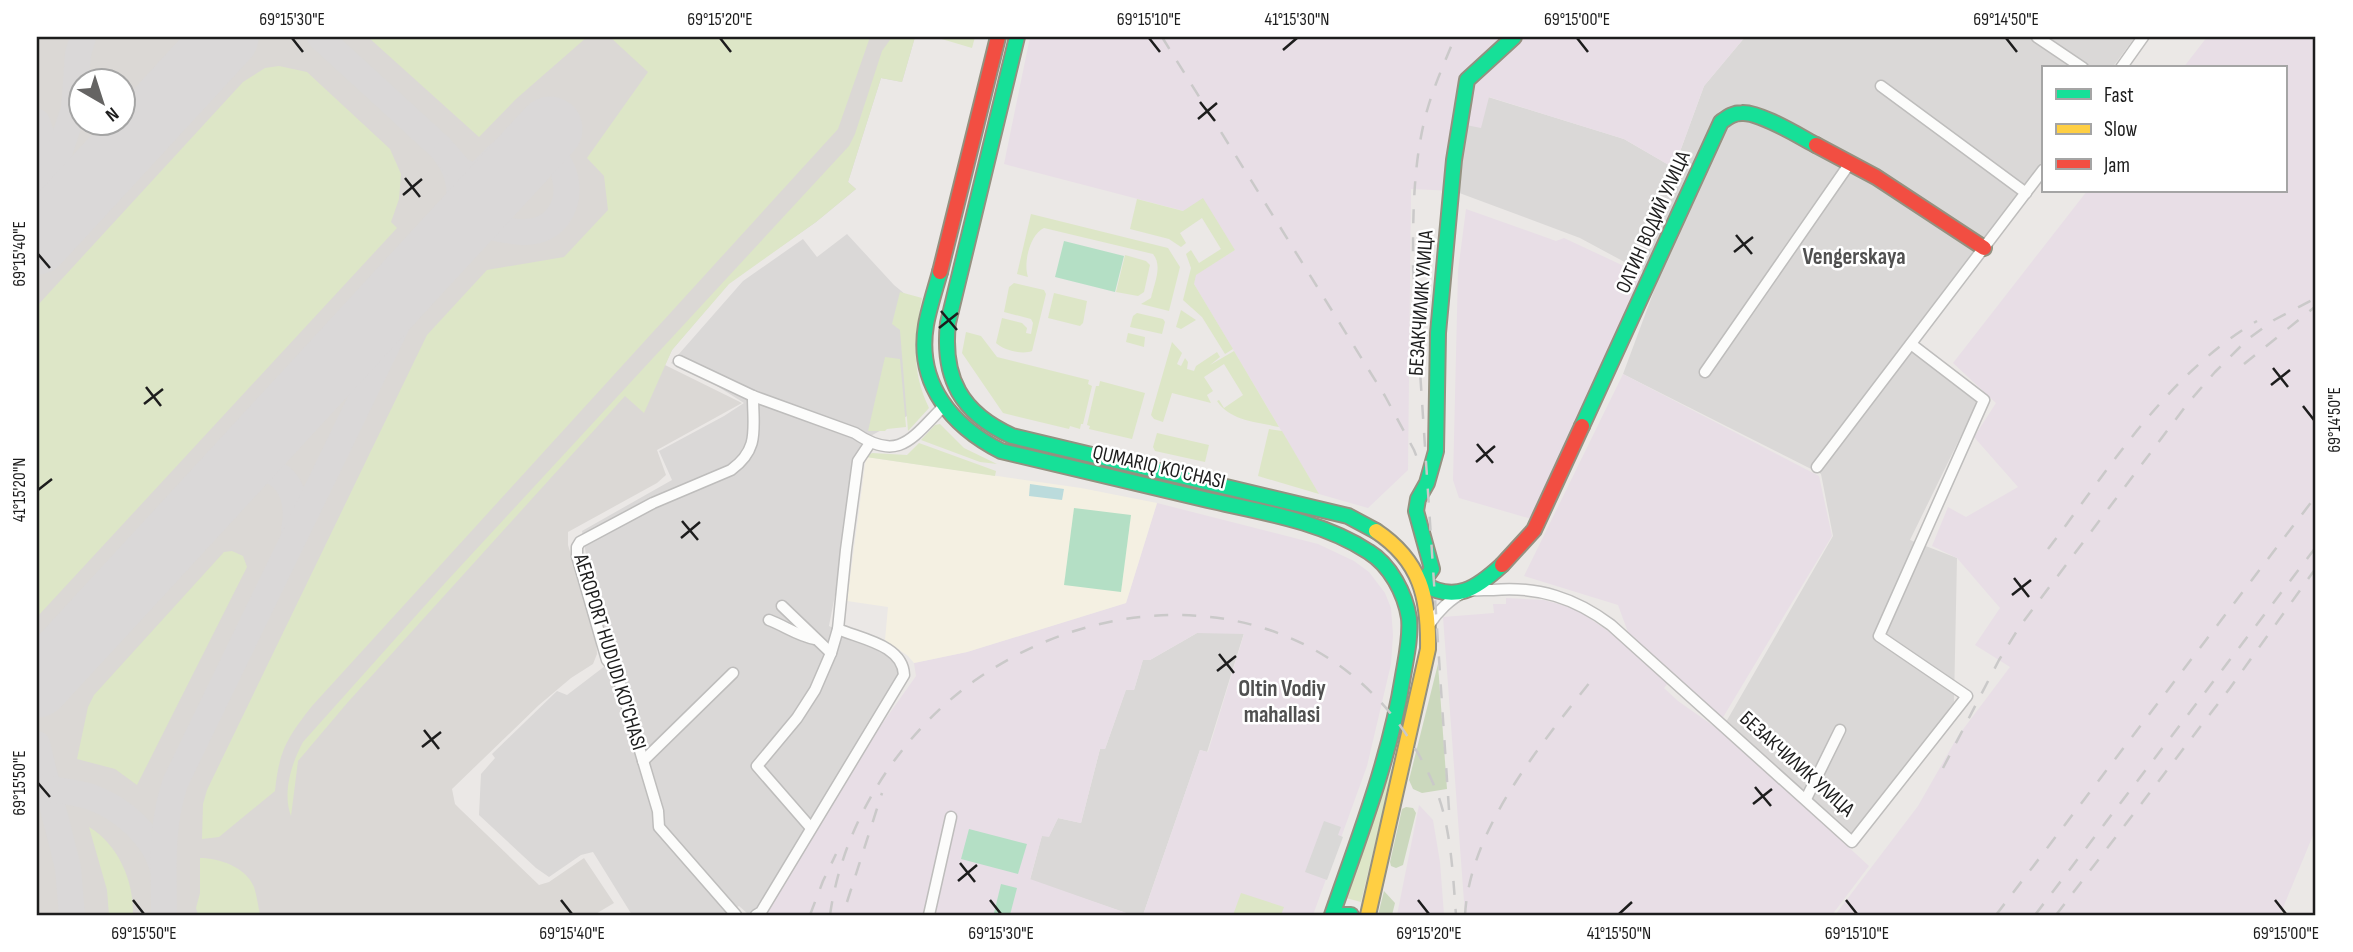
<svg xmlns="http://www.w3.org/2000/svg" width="2353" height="952" viewBox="0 0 2353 952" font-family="'Sofia Sans Condensed',sans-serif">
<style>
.residential{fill:#dad8d7}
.industrial{fill:#e8dee6}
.education{fill:#f4f0e2}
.religious{fill:#d9d8d7}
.airport{fill:#dbd8d5;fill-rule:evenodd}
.grass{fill:#dde6c7}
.forest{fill:#cbd8bd}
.pitch{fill:#b4dfc5}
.water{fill:#bbdbdc}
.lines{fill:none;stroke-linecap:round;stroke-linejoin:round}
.taxiway{stroke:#dad8d8;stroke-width:26}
.runway{stroke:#dad8d8;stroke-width:65}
.street-casing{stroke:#bebdbc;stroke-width:13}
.fast-casing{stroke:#949180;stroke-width:18}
.slow-casing{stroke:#949180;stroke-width:18}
.jam-casing{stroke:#949180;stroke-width:18}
.street{stroke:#fcfcfb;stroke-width:10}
.fast{stroke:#16e098;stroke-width:14}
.slow{stroke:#ffcf43;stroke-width:14}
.jam{stroke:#f24e42;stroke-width:14}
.rail{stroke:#cac9c9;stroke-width:2.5;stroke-dasharray:14 14;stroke-linecap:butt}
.ticks{fill:none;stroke:#1d1d1d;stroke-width:2.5}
.labels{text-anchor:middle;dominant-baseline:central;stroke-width:5;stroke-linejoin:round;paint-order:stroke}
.street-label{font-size:21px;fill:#1d1d1d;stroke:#fff}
.neighbourhood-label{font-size:23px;font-weight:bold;fill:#505050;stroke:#fff}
.neatline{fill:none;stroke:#1d1d1d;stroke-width:2.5}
.ticks-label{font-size:18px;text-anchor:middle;fill:#1d1d1d}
</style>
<rect width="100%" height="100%" fill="#ebe8e6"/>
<!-- residential -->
<g class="residential">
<polygon points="1745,37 2135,37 2112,68 2043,68 2043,164 1911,348 1979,399 1910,540 1957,558 1954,702 1853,838 1726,722 1833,536 1821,474 1623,374 1658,280 1580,238 1454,191 1466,125 1488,97 1624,139 1674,168 1704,86"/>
<polygon points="847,234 894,285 917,304 909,415 865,439 829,626 893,656 898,662 900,679 757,913 748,914 739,906 724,915 632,915 593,852 581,855 549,877 536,868 479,815 481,774 495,758 492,754 557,691 567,695 605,666 582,531 672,480 659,451 724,416 744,403 709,381 671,363 743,281 803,239 817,257"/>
<polygon points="1197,633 1244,633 1207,752 1200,750 1143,915 1132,915 1030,880 1042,835 1049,836 1058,818 1081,823 1100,749 1105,749 1126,689 1134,690 1143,659 1150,660"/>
</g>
<!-- industrial -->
<g class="industrial">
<polygon points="1030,37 1745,37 1704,86 1674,168 1624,139 1489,97 1481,128 1466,125 1454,191 1411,189 1408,470 1368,508 1319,494 1194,284 1195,275 1235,250 1203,199 1184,211 1004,164"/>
<polygon points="2207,37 2316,37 2316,828 2280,915 1835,915 1918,806 1958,736 2010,667 1975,645 2000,608 1957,558 1932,546 1948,507 1966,517 2018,487 1974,437 1996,403 1953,363 2087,191 2285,191 2285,68 2183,68"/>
<polygon points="1466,209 1556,241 1564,238 1641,274 1637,288 1612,341 1609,359 1535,520 1459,498 1453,480 1458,271"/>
<polygon points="1623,374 1819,476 1832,536 1722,719 1629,635 1618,605 1524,576"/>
<polygon points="1157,503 1318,544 1354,561 1369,572 1385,593 1391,608 1393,635 1391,664 1367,766 1313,915 1143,915 1200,750 1208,752 1244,634 1197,633 1150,660 1143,660 1134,690 1126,690 1105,749 1100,749 1081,823 1058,818 1049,837 1042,836 1030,879 1132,915 761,915 872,738 916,676 914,663 967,652 1126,603"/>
<polygon points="1506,598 1544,600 1576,609 1614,635 1669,682 1664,688 1678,701 1732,739 1869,866 1832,915 1465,915 1443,617 1494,613 1493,604 1506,604"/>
<polygon points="1419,805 1433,820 1440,862 1444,915 1397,915"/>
</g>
<!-- education -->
<polygon class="education" points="866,457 1081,488 1157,503 1126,603 967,652 914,663 908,656 885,640 888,607 847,601"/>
<!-- religious -->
<polygon class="religious" points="1324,821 1341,827 1338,835 1343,837 1327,880 1305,872"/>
<!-- airport -->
<path class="airport" d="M37 37H915L902 82 881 78 848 182 856 189 816 222 729 283 672 350 665 365 742 403 657 450 666 475 657 483 568 532V545L596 637 597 654 593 664 571 678 539 705 452 789 455 804 461 810 539 885 549 882 584 858 614 903 594 915H37ZM80 80H122V122H80Z"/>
<!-- grass -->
<g class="grass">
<polygon points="368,37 587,37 516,99 479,137"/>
<path d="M610 37H870L838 129 312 706C287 738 279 751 275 791L219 837 202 839 203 804 207 790 427 335 487 270 564 257 608 210 604 176 587 158 648 72Z"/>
<path d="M892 37H915L902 82 881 78 848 182 856 189 816 222 729 284 672 350 644 413 625 396 348 702 298 761 291 816C282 793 292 762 303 742L446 582 849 146 855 134 882 51Z"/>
<polygon points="935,37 975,37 972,48"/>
<polygon points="279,66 307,72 390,149 401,174 399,199 391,222 397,228 37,617 37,306 243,82 265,68"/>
<polygon points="1203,198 1235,250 1196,275 1194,284 1233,349 1225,354 1202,317 1183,300 1191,268 1186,254 1191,250 1199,263 1221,249 1202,218 1180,233 1186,243 1181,247 1169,239 1130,229 1137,199 1183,211"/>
<path d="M1031 214 1168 248 1180 267 1169 311 1141 304 1151 298C1154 284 1163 266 1153 254L1044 228C1030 234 1023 263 1028 277L1017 274Z"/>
<polygon points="1125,255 1146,261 1150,265 1144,292 1138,296 1116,292"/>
<path d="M1014 283 1044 290 1046 294 1032 351C1022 355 1003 350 996 343L1002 318 1022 323 1027 328 1026 333 1031 334 1033 323 1031 319 1004 312 1009 287Z"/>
<path d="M900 292 922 298C914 337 911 371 929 408L908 431 900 330 892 324Z"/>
<polygon points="1054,293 1087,301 1083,323 1080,326 1048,318"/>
<polygon points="1181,310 1196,320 1181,329 1176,327"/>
<polygon points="1137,313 1163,319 1165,322 1162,334 1130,327 1133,316"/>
<polygon points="966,332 981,336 997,357 1089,380 1088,384 1092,386 1083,424 1081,424 1080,429 1070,426 1069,429 1003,413 962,353"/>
<polygon points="1128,333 1145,337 1144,347 1126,342"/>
<path d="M1172 342 1182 353 1177 364 1181 366 1185 358 1188 362 1187 369 1194 371 1196 366 1217 352 1220 357 1210 365 1234 351 1279 427C1257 422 1230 421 1217 401L1219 400 1224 408 1243 395 1224 364 1204 377 1213 391 1207 395 1211 403 1172 393 1163 422 1154 419 1151 415Z"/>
<polygon points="885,357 900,359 906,427 887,429 885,431 868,431"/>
<polygon points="1100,381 1145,393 1132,439 1089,429 1090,426 1087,425 1096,386 1099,386"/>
<polygon points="940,424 964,448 997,464 980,462 921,440 935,425"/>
<polygon points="1269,429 1282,431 1319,494 1258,476"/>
<polygon points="1157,433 1209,445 1205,462 1155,451 1153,447"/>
<polygon points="919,443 996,471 995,476 866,457 872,453 907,455"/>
<polygon points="232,551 243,556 247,567 137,785 115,769 77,759 88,707 94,695 224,552"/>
<polygon points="1391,769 1393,770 1361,902 1346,898"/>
<path d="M89 827C119 845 134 882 133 915H109L107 890Z"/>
<path d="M200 858C219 858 246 867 254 887 257 896 258 906 260 915H198L196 908 200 893Z"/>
<polygon points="1241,893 1284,907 1281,915 1233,915"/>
</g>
<!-- forest -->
<g class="forest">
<polygon points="1438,664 1447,789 1422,793 1413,789 1409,780"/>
<polygon points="1406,807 1413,808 1416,813 1403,865 1396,868 1391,866 1390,862 1402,809"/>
<polygon points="1384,891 1395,903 1392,915 1378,915"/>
</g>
<!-- pitch -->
<g class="pitch">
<polygon points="1064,241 1124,256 1115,292 1055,277"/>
<polygon points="1074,508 1131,515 1121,592 1064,585"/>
<polygon points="969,829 1027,844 1018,874 961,859"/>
<polygon points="1001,884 1017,888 1010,915 994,913"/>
</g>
<!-- water -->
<polygon class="water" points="1030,484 1064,489 1062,500 1029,496"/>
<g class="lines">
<!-- taxiway -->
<g class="taxiway">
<path d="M320 37 441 148C468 179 463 213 442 246"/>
<path d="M184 82C196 68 202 56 199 37"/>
<polyline points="37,122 46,147 48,174"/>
<path d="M446 154 460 170 472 176C491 171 492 148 521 146 577 142 584 228 527 232 518 233 509 230 500 229 473 223 468 219 461 192"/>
<polyline points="37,219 74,109 78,54 83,37"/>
<path d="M215 493C223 485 231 477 241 473 282 457 302 494 294 530"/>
<polyline points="37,702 44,684 57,663"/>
<polyline points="37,744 68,868 72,915"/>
<path d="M37 787C55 790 74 791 91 797 122 808 154 836 163 869"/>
<path d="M164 915C164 870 160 824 176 781L428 261"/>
</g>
<!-- runway -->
<g class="runway">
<polyline points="37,242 226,37"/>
<polyline points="37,685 550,129"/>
</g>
<!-- street casing -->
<g class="street-casing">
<g id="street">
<polyline points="2037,37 2083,68"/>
<polyline points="2121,68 2143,37"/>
<polyline points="1881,86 2026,193"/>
<path d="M679 361 753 396 855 433C899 463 912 438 943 407"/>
<polyline points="1705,372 1850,163"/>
<polyline points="1817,467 2043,170"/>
<polyline points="782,606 831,653"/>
<path d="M769 620C785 626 798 636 815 639"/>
<path d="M1429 625C1437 612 1451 598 1465 592 1473 589 1485 590 1493 590 1538 586 1575 598 1611 625L1852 842 1967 696 1879 636 1984 400 1911 344"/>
<polyline points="643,761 733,673"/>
<polyline points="1806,799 1840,730"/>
<polyline points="811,828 757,766 797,718 815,690 831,653 838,629 846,550 858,461 870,443"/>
<path d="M736 915 659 827 658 811 616 670 607 660 577 556V547L580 542 653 503 731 470C760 449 753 429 753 396"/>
<path d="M756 915 761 912 904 675C903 645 861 639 838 629"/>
<polyline points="929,915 951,817"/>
</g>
</g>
<!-- fast casing -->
<g class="fast-casing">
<g id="fast">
<path d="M1017 37 948 323C942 378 961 413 1012 436L1348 516 1376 531"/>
<path d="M940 272C935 290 929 308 926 325 916 384 952 426 1001 451 1070 467 1139 483 1208 500 1261 512 1322 521 1369 552 1390 565 1405 593 1409 618 1411 637 1406 658 1403 676 1390 758 1359 837 1332 915"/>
<path d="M1582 426 1721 122C1728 117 1733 113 1742 113 1760 112 1799 136 1816 145"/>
<path d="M1502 565C1477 588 1455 604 1422 583L1432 569 1416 511 1418 499 1427 483 1436 451 1438 333 1454 160 1467 80 1514 37"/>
<polyline points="1333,915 1351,915"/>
</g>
</g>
<!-- slow casing -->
<g class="slow-casing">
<path id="slow" d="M1368 915 1428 649C1429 598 1421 561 1376 531"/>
</g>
<!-- jam casing -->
<g class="jam-casing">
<g id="jam">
<polyline points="1816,145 1876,177 1984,248"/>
<polyline points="940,272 998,37"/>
<polyline points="1502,565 1534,530 1582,426"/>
</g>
</g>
<!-- street -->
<use href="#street" class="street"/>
<!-- fast -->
<use href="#fast" class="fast"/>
<!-- slow -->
<use href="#slow" class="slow"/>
<!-- jam -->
<use href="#jam" class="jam"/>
<!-- rail -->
<g class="rail">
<polyline points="1162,37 1385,396 1414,450 1421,468"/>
<polyline points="2244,364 2316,306"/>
<path d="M2048 549C2110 468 2167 374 2257 321"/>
<polyline points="1943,768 1999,660 2020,626 2188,403 2215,372 2248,339 2274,320 2316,298"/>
<path d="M1449 810 1413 265C1413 216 1413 167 1425 118 1432 90 1444 64 1455 37"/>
<polyline points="847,902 882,793"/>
<polyline points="810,915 823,881 836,854"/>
<path d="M830 915C843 822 900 733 977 679 1138 568 1357 599 1436 790 1451 826 1453 877 1456 915"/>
<path d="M1465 915C1470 829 1539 747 1590 682"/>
<polyline points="1996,915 2316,496"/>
<polyline points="2035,915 2316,547"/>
<polyline points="2056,915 2230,688 2316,568"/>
</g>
</g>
<!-- ticks -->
<path class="ticks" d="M292 38 303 52M720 38 731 52M1149 38 1160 52M1577 38 1588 52M2006 38 2017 52M1283 50 1297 38M1200 102 1215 121M1198 119 1217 103M405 178 420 197M403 195 422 179M1736 235 1752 254M1734 252 1753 237M38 254 50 268M941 311 957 330M939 328 958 313M2273 368 2288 387M2271 385 2290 370M146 387 161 406M144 404 163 389M2303 406 2314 420M1477 444 1493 463M1476 462 1495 446M38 490 52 479M682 521 698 540M681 538 700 522M2014 578 2029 597M2012 595 2031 580M1219 654 1234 673M1217 671 1236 656M424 730 439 749M422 747 441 732M38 783 50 797M1755 787 1771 806M1753 804 1772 789M960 863 975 882M958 881 977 865M133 900 144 914M561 900 572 914M990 900 1001 914M1418 900 1429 914M1846 900 1857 914M2275 900 2286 914M1619 914 1632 902"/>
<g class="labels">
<!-- street labels -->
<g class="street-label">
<text transform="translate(1653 222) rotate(-66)">ОЛТИН ВОДИЙ УЛИЦА</text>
<text transform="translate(1421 303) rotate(-86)">БЕЗАКЧИЛИК УЛИЦА</text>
<text transform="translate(1159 467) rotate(13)">QUMARIQ KO'CHASI</text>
<text transform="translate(610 652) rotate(73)">AEROPORT HUDUDI KO'CHASI</text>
<text transform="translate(1797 764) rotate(42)">БЕЗАКЧИЛИК УЛИЦА</text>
</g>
<!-- neighbourhood labels -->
<g class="neighbourhood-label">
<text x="1854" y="257">Vengerskaya</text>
<text x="1282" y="689">Oltin Vodiy<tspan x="1282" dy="26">mahallasi</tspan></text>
</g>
</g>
<!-- border -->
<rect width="2353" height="952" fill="none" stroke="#ffffff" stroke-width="77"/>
<!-- legend -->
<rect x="2042" y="66" width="245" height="126" fill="#ffffff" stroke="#a5a5a5" stroke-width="2"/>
<rect x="2056" y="89" width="35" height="10" fill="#16e098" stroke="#a5a5a5" stroke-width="2"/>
<text x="2104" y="102" font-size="21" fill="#1d1d1d">Fast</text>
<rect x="2056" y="124" width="35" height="10" fill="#ffcf43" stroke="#a5a5a5" stroke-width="2"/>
<text x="2104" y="136" font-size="21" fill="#1d1d1d">Slow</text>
<rect x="2056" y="159" width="35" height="10" fill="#f24e42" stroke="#a5a5a5" stroke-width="2"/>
<text x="2104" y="172" font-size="21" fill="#1d1d1d">Jam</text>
<!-- north arrow -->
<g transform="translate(102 102) rotate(141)"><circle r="33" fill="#ffffff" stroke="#a5a5a5" stroke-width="2"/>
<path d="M0-5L12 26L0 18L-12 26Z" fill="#656463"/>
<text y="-10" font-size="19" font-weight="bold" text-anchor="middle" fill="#1d1d1d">N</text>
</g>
<rect x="38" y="38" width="2276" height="876" class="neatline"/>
<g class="ticks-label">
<text x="292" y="25">69°15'30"E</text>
<text x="720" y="25">69°15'20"E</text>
<text x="1149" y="25">69°15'10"E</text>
<text x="1297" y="25">41°15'30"N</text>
<text x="1577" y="25">69°15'00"E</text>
<text x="2006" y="25">69°14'50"E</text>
<text transform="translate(19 254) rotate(-90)" y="6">69°15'40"E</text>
<text transform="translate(2334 420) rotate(-90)" y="6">69°14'50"E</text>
<text transform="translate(19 490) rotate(-90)" y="6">41°15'20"N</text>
<text transform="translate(19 783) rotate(-90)" y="6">69°15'50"E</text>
<text x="144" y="939">69°15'50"E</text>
<text x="572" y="939">69°15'40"E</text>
<text x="1001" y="939">69°15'30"E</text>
<text x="1429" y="939">69°15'20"E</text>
<text x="1619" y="939">41°15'50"N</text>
<text x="1857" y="939">69°15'10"E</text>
<text x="2286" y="939">69°15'00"E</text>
</g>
</svg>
